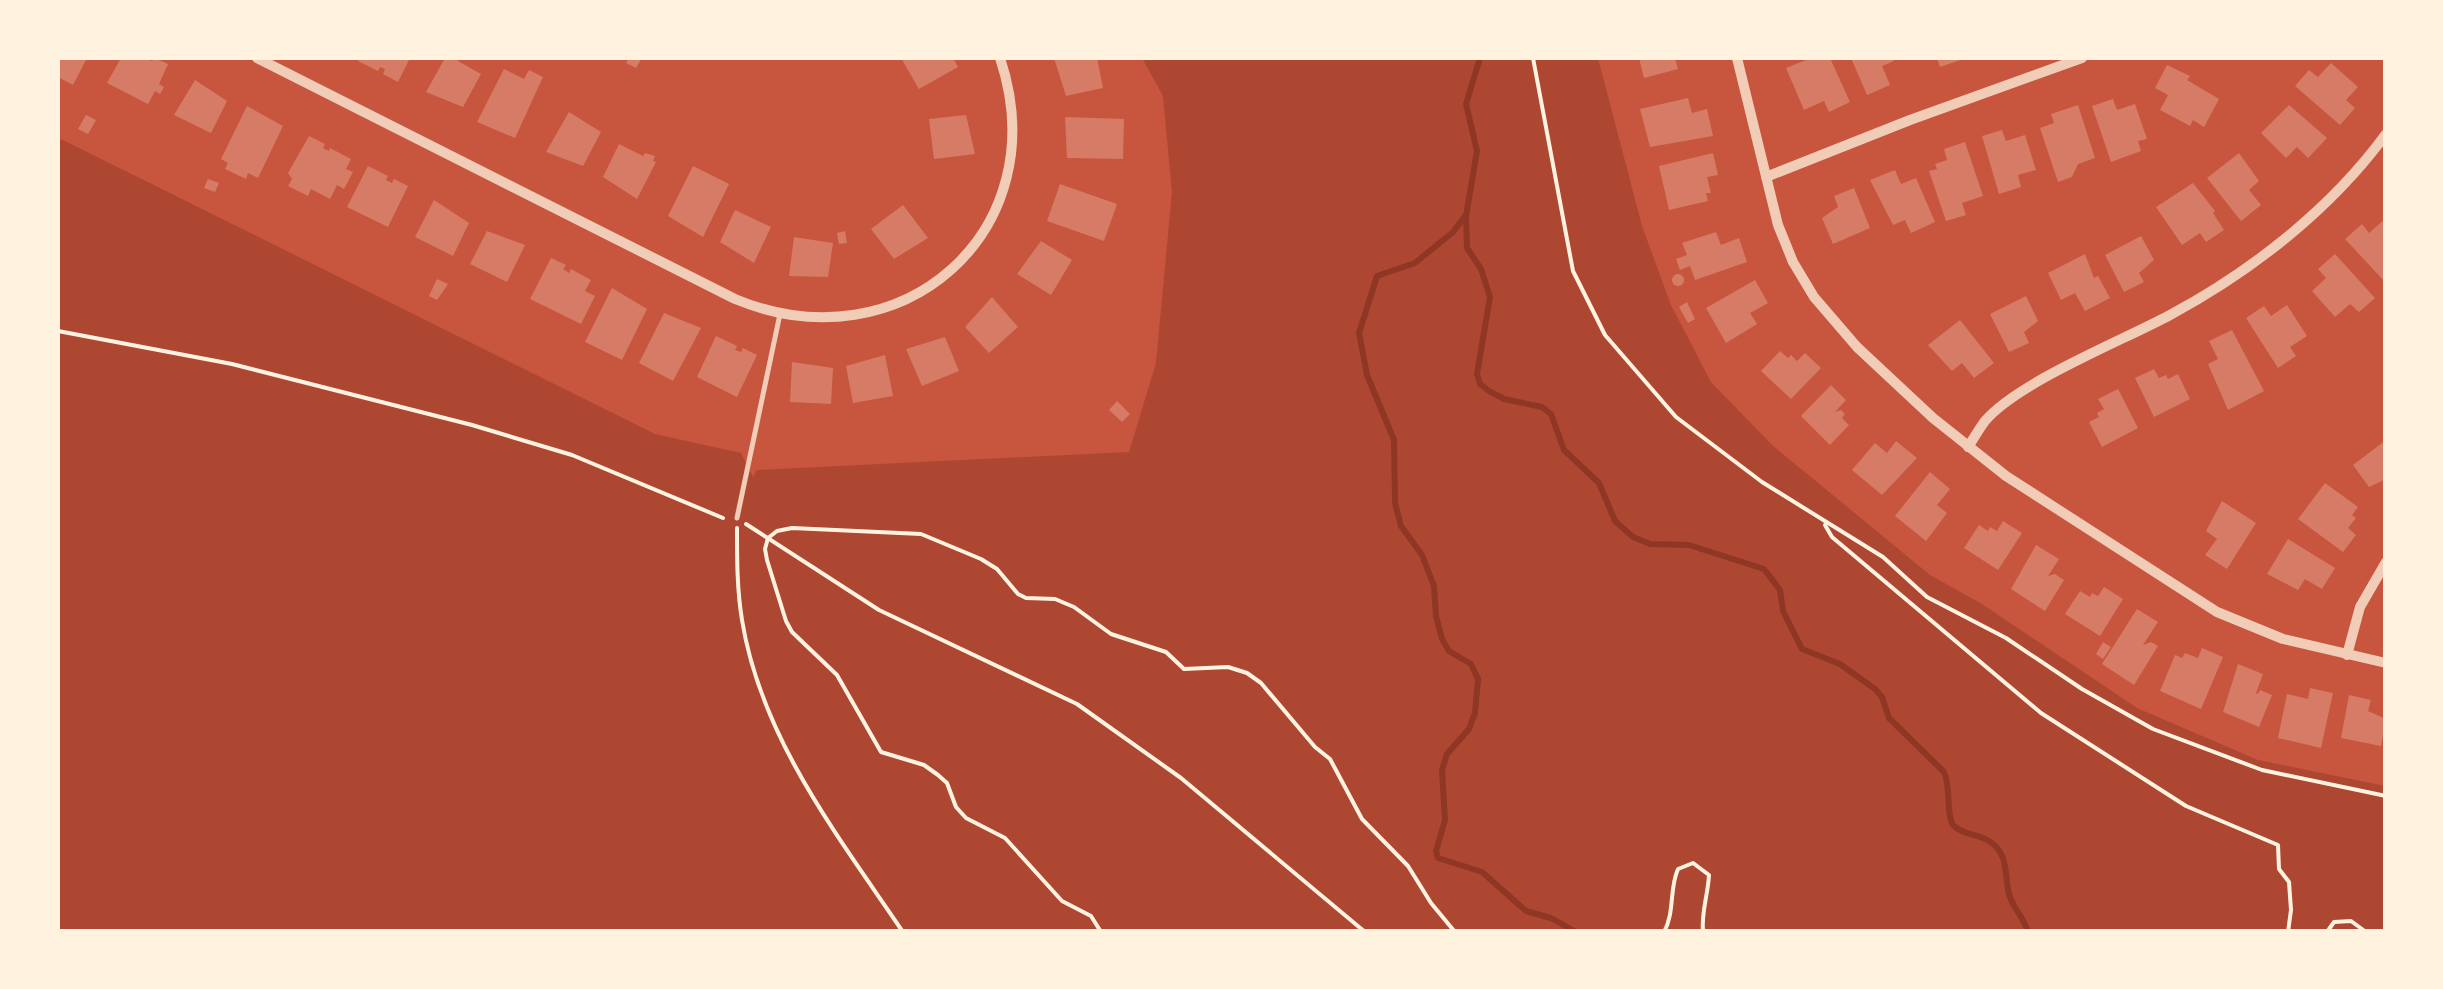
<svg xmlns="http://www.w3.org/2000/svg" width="2443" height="989" viewBox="0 0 2443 989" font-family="'Times New Roman',serif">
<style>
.green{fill:#ae4732}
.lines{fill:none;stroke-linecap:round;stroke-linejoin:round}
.stream{stroke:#8f3625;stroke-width:6}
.building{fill:#d67c66}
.path{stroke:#fff3e0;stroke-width:4}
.service{stroke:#f1ccb7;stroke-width:5}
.minor{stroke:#f1ccb7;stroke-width:10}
</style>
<rect width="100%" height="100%" fill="#c8553d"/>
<!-- green -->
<polygon class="green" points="1142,58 1598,58 1642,226 1671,305 1711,382 1772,445 1930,575 1982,604 2137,708 2258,760 2385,786 2385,931 58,931 58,144 61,139 655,434 741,453 753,477 757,470 1129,452 1156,363 1172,192 1163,96"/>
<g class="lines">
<!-- stream -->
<g class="stream">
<path d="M1480 58 1466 104 1477 151 1466 216 1467 248 1481 269 1490 297 1477 374 1480 384 1489 391 1504 399 1542 407 1551 414 1564 450 1599 483 1615 521 1633 537 1650 544 1689 545 1764 569 1780 590 1783 611 1802 649 1840 664 1875 689 1882 697 1889 718 1944 772C1951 786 1946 815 1953 825 1962 835 1979 834 1989 841 2011 855 2003 877 2010 897 2015 911 2023 916 2028 932"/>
<polyline points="1465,216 1453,232 1415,263 1377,276 1359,333 1367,375 1394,440 1395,503 1401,526 1422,555 1434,586 1436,616 1442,639 1449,651 1471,664 1478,679 1475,713 1469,729 1447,754 1442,770 1445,820 1436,851 1438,858 1482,872 1526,911 1551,918 1576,932"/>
</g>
</g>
<!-- building -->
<g class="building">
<polygon points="58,58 87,58 73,85 58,77"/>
<polygon points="121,58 144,58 152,61 155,58 168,64 159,84 164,87 160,94 155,91 148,104 107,83"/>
<polygon points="359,58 410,58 398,82 383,74 385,69 380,67 378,71 358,61"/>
<polygon points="445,58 458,58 458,61 481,74 463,107 426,92"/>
<polygon points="629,58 642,58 636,68 626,63"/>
<polygon points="901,58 953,58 958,67 919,89"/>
<polygon points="1054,58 1097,58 1103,88 1066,96"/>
<polygon points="1639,58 1675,58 1678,69 1644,78"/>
<polygon points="1811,58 1830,58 1850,102 1829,112 1824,101 1804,110 1786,68"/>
<polygon points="1851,58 1892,58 1894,61 1882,66 1890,85 1867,95"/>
<polygon points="1937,58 1966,58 1940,67"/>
<polygon points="2331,63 2358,87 2346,100 2355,108 2340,125 2295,86 2309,70 2318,77"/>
<polygon points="2167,65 2190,76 2187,80 2219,99 2204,127 2193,120 2190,126 2160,110 2168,95 2155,88"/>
<polygon points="504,69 524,79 529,70 543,77 515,138 477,122"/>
<polygon points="195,80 227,101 211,133 174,115"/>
<polygon points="1688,98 1692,113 1707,109 1713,136 1650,147 1640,109"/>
<polygon points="2113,99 2117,110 2135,104 2147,139 2138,141 2141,151 2111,162 2092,106"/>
<polygon points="2078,105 2095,158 2078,164 2072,177 2058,182 2040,128 2054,123 2051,114"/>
<polygon points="2289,105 2327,138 2308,158 2297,147 2286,158 2261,133"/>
<polygon points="247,106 283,126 258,178 248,173 246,179 225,169 228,163 221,159"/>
<polygon points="569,112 601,132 583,166 546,152"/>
<polygon points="86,115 96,120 88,134 78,129"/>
<polygon points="966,115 975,154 934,159 929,119"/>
<polygon points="1065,117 1124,119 1123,159 1067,158"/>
<polygon points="2002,130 2006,141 2025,135 2036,170 2018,175 2021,187 1999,194 1982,136"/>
<polygon points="309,136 325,144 323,148 329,151 330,148 351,159 346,169 353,172 344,189 337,185 330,199 311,189 308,196 288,186 292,179 288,173"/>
<polygon points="1965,142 1983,196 1962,203 1966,215 1946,221 1929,171 1937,169 1935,164 1947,160 1944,149"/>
<polygon points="619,144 643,156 645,153 655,156 653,161 656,162 637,199 603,177"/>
<polygon points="1713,153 1718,175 1707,177 1711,193 1706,193 1708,201 1669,210 1659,166"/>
<polygon points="2239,153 2259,181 2249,190 2261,205 2241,221 2207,178"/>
<polygon points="368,166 388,176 386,180 392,183 394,179 408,186 388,227 347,207"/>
<polygon points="693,166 729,184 703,237 668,216"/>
<polygon points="1895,170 1901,184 1916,178 1935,222 1911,233 1905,220 1893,225 1870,180"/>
<polygon points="208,179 219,183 215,192 204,188"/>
<polygon points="2193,183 2215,211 2213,213 2224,230 2206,242 2200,233 2182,245 2156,207"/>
<polygon points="1060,184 1117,204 1104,241 1047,221"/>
<polygon points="1854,188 1870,228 1833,244 1822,218 1838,207 1834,196"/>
<polygon points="434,200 469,223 453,256 415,237"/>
<polygon points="903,205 928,238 894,259 871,229"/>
<polygon points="735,210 771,227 754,263 720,242"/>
<polygon points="2386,218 2386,283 2345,239 2362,224 2369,233"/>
<polygon points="487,231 525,245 507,282 470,264"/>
<polygon points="845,231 847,243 839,244 837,233"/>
<polygon points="1716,232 1721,245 1739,238 1747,262 1695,280 1690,266 1680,270 1676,259 1687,255 1682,243"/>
<polygon points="2141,236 2154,260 2139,273 2144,282 2124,292 2105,255"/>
<polygon points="794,237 833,243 828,277 789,276"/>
<polygon points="1041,241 1072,260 1051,295 1017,274"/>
<polygon points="2085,254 2094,278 2098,276 2110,298 2085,311 2075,293 2061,300 2048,273"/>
<polygon points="2335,254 2375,298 2359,312 2350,304 2335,317 2312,291 2326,278 2318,269"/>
<polygon points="551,258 566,265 563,269 569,273 571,269 591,280 585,291 595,296 581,324 530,299"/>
<circle cx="1678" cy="280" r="6"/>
<polygon points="437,279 448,284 437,300 429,296"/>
<polygon points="1755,280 1768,303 1750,313 1757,324 1726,343 1706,308"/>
<polygon points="612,288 647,309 622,360 585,342"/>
<polygon points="2026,296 2038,321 2024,332 2029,343 2009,352 1990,314"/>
<polygon points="992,297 1018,327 989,353 965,327"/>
<polygon points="1687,302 1695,319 1688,323 1679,307"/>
<polygon points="2287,305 2307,336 2290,347 2296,356 2278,368 2246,318 2264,306 2271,316"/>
<polygon points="664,313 701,328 673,381 639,363"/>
<polygon points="1960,320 1994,363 1974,378 1962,363 1952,371 1928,345"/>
<polygon points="2232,330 2264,391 2228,410 2208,364 2218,359 2209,341"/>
<polygon points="716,336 737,346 735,350 741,352 743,348 757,355 737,397 697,377"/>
<polygon points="945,337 959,371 922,386 906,349"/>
<polygon points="1780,351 1788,358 1791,355 1797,361 1805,353 1821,368 1791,399 1761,371"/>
<polygon points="885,355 893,396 853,403 846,366"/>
<polygon points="792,362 833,368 831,404 790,402"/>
<polygon points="2154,369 2159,378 2166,375 2168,379 2178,374 2190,399 2154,417 2135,378"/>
<polygon points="1831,385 1846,400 1835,412 1841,410 1845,414 1842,418 1849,425 1830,445 1801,416"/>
<polygon points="2118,389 2138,428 2102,447 2089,422 2099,417 2097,413 2104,409 2098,399"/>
<polygon points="1117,401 1130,414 1122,422 1109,410"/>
<polygon points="2386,440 2386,479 2369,487 2353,465"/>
<polygon points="1896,441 1917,458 1882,495 1852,470 1875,443 1887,453"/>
<polygon points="1930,472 1950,489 1937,505 1947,513 1926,541 1895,516"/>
<polygon points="2325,483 2358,507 2352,515 2356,518 2348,528 2356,535 2343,552 2298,519"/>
<polygon points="2222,501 2256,523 2227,569 2205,555 2217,539 2206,531"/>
<polygon points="2003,521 2022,533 1998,570 1964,548 1979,525 1988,531 1990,527 1997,531"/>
<polygon points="2288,539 2335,568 2322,589 2305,579 2298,590 2267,574"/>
<polygon points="2036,545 2059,559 2048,576 2055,574 2064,580 2045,611 2011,589"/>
<polygon points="2104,587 2123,599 2100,636 2065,614 2080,591 2090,597 2092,593 2098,596"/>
<polygon points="2137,609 2158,622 2143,645 2151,642 2158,646 2134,685 2102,664"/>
<polygon points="2103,642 2111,647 2103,659 2096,654"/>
<polygon points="2202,648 2223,657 2201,709 2160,691 2175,655 2182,658 2185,653 2198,658"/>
<polygon points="2238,664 2263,674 2256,693 2258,694 2260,690 2272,695 2259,727 2223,712"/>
<polygon points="2310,688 2333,693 2321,748 2278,738 2287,694 2308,699"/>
<polygon points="2349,695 2371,700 2368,711 2386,719 2381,746 2341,738"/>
</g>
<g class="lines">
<!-- path -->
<g class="path">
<polyline points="1533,58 1573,271 1605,335 1676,417 1762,482 1883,557 1927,597 2006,638 2082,689 2153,729 2262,770 2386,796"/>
<polyline points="58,331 232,364 472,425 572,455 723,518"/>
<polyline points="746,524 879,610 1077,704 1181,778 1365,932"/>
<polyline points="1825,525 1832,537 2041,713 2186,806 2278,845 2279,869 2289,882 2291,910 2288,932"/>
<path d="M737 528C737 559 737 590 742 620 761 738 838 836 903 932"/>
<polyline points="768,538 777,531 792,528 921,534 981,559 997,569 1018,594 1026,598 1055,599 1074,607 1111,634 1166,652 1184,669 1228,667 1247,673 1261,683 1315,747 1330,759 1362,819 1408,866 1431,903 1455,932"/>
<polyline points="768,538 765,549 767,560 786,621 792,632 837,675 881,752 924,765 938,775 947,783 956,807 966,818 1005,838 1062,901 1091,916 1101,932"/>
<path d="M1664 932C1675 912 1669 889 1678 869L1693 863 1709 875C1708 895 1701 912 1703 932"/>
<polyline points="2327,932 2334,922 2351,921 2366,932"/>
</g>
<!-- service -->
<polyline class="service" points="737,518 780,314"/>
<!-- minor -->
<g class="minor">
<path d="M257 58 735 299C901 368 1058 231 1000 58"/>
<polyline points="1737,58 1778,225 1793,262 1814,297 1857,347 1933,418 2006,476 2217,612 2283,639 2386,663"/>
<polyline points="1766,177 1910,120 2082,58"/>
<path d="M1968 447C1974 438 1979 429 1985 421 2018 382 2122 341 2170 315 2252 271 2331 209 2386 134"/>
<polyline points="2347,655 2360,607 2386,562"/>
</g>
</g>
<!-- border -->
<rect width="2443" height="989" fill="none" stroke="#fff3e0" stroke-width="120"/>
</svg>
